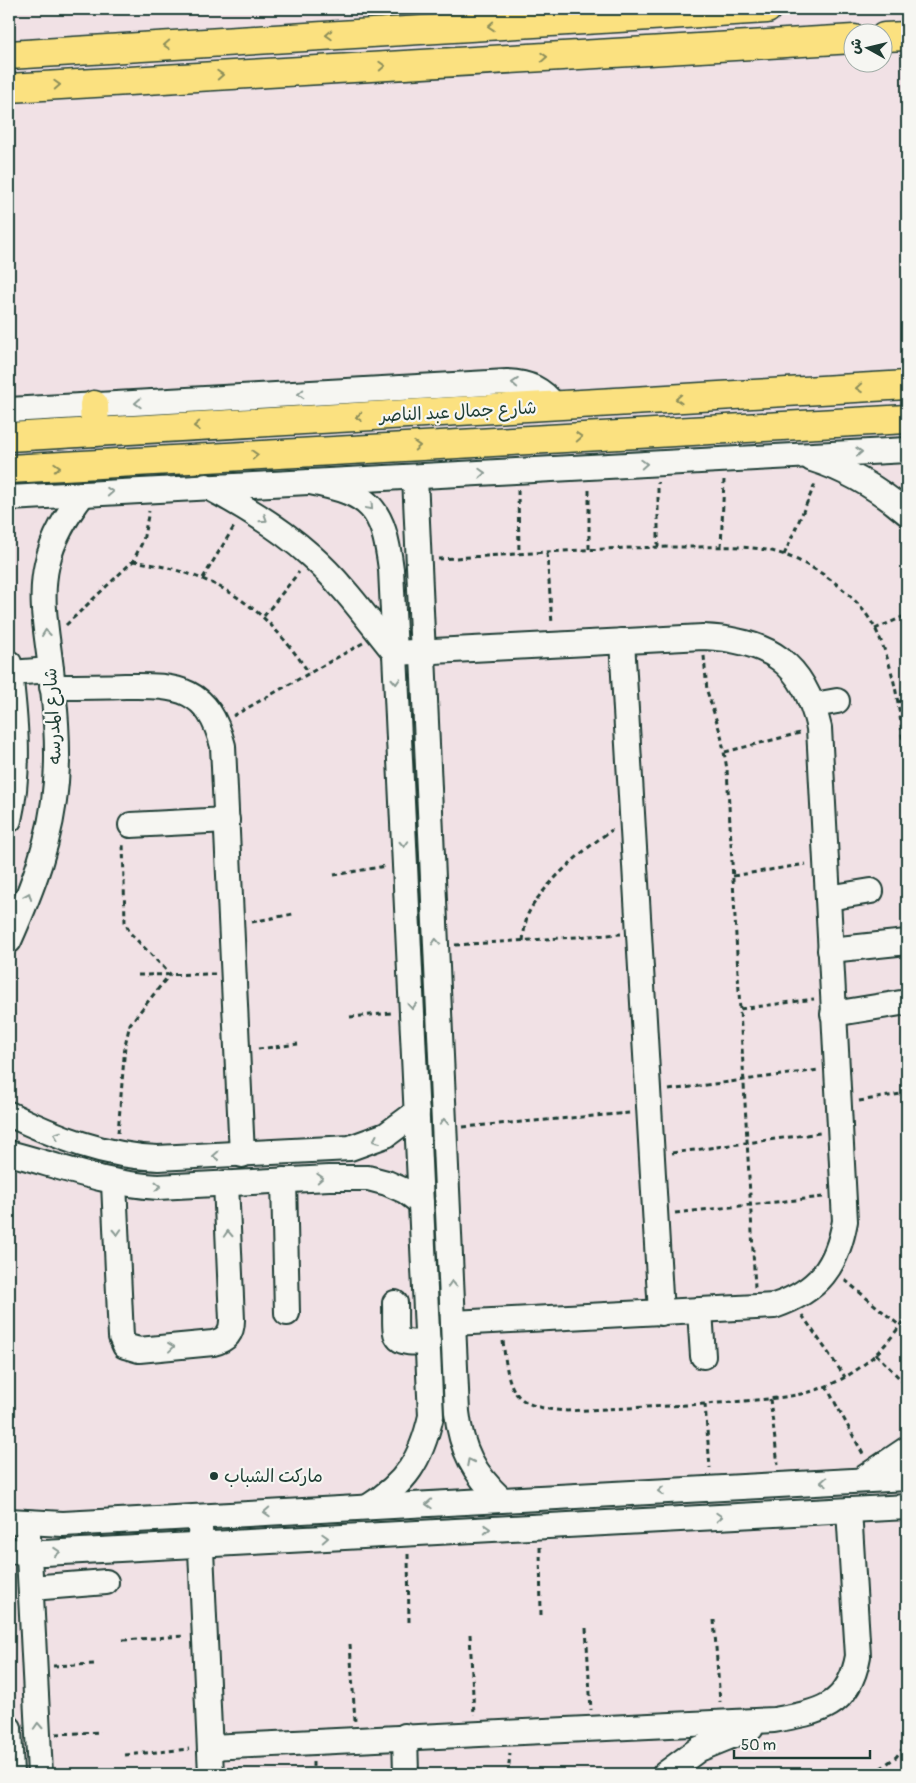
<svg xmlns="http://www.w3.org/2000/svg" width="916" height="1783" viewBox="0 0 916 1783" font-family="Pangolin,'Playpen Sans Arabic',sans-serif">
<style>
.lines{fill:none;stroke-linecap:round;stroke-linejoin:round}
.minor-casing{stroke:#1f3d34;stroke-width:28}
.major-casing{stroke:#1f3d34;stroke-width:31}
.path{stroke:#1f3d34;stroke-width:3;stroke-dasharray:5 4;stroke-linecap:butt}
.minor{stroke:#f6f6f2;stroke-width:24}
.major{stroke:#fbe180;stroke-width:28}
.oneway{stroke:#8d8f5a}
.oneway2{stroke:#8a9a93}
.poi-dot{fill:#1f3d34;stroke:#f6f6f2;stroke-width:2}
.labels{text-anchor:middle;dominant-baseline:central;stroke-width:4.5;stroke-linejoin:round;paint-order:stroke}
.street-label{font-size:18px;fill:#1f3d34;stroke:#f6f6f2}
.poi-label{font-size:18px;fill:#1f3d34;stroke:#f6f6f2;text-anchor:start}
</style>
<rect width="100%" height="100%" fill="#f1e1e5"/>
<filter id="ink" filterUnits="userSpaceOnUse"><feTurbulence type="fractalNoise" baseFrequency=".02" numOctaves="2"/><feDisplacementMap in="SourceGraphic" scale="10" xChannelSelector="R" yChannelSelector="G"/><feConvolveMatrix kernelMatrix="1 2 1 2 8 2 1 2 1" color-interpolation-filters="sRGB"/></filter>
<g filter="url(#ink)">
<g class="lines">
<!-- minor casing -->
<g class="minor-casing">
<g id="minor">
<path d="M9 410 507 382C529 383 542 389 555 406"/>
<path d="M812 459C847 470 879 489 907 513"/>
<path d="M415 477 457 1412C461 1449 474 1474 501 1499"/>
<path d="M310 482C371 494 383 507 391 569L431 1416C421 1460 406 1483 368 1507"/>
<path d="M206 486C244 506 279 527 310 555 343 584 368 620 395 653L703 637C768 640 804 662 819 728L845 1221C837 1266 819 1291 774 1306L453 1323"/>
<polyline points="9,498 907,450"/>
<polyline points="622,641 661,1313"/>
<path d="M9 663C15 715 21 768 9 820"/>
<polyline points="10,673 51,670"/>
<path d="M52 687C77 687 101 687 125 686 179 685 208 688 223 746L242 1155"/>
<polyline points="814,705 837,701"/>
<polyline points="131,825 227,820"/>
<polyline points="828,898 871,891"/>
<path d="M9 941C32 889 52 839 56 782 59 745 55 706 51 669 47 634 39 599 47 564 53 537 67 515 83 494"/>
<polyline points="830,950 907,942"/>
<polyline points="833,1014 907,1002"/>
<path d="M9 1114C56 1137 105 1156 158 1158L350 1148 386 1135 417 1112"/>
<path d="M9 1153C59 1166 106 1184 158 1187L329 1178H368L387 1183 405 1191 421 1203"/>
<polyline points="284,1180 287,1313"/>
<path d="M114 1183 121 1337 125 1346 139 1350 213 1343C226 1340 232 1333 232 1320L226 1183"/>
<path d="M395 1303C396 1337 389 1345 428 1342"/>
<polyline points="700,1311 703,1356"/>
<polyline points="861,1480 907,1449"/>
<polyline points="9,1521 63,1524 907,1478"/>
<polyline points="200,1528 211,1774"/>
<polyline points="28,1536 40,1774"/>
<polyline points="9,1551 44,1553 907,1507"/>
<polyline points="31,1588 106,1582"/>
<polyline points="9,1728 11,1774"/>
<polyline points="405,1736 406,1774"/>
<path d="M210 1747 774 1720C820 1712 849 1707 858 1656L849 1510"/>
<polyline points="665,1774 699,1749 751,1728"/>
</g>
</g>
<!-- major casing -->
<g class="major-casing">
<g id="major">
<polyline points="884,37 907,36"/>
<polyline points="9,55 767,9"/>
<polyline points="9,88 854,39"/>
<polyline points="94,405 95,432"/>
<polyline points="9,437 907,385"/>
<polyline points="9,469 907,419"/>
</g>
</g>
<!-- path -->
<g class="path">
<polyline points="518,490 519,554"/>
<polyline points="658,547 658,482"/>
<polyline points="721,547 724,480"/>
<polyline points="589,549 589,487"/>
<polyline points="547,553 552,624"/>
<polyline points="784,555 816,482"/>
<path d="M438 559C521 554 604 547 687 547 719 547 754 544 785 555 820 568 859 596 876 630 906 692 904 767 907 834"/>
<path d="M133 561C217 574 262 603 309 673"/>
<polyline points="203,578 235,525"/>
<polyline points="264,616 299,572"/>
<polyline points="66,625 133,561 143,541 149,511"/>
<polyline points="875,629 907,615"/>
<polyline points="704,656 707,691 721,735 727,769 755,1288"/>
<polyline points="898,702 907,699"/>
<polyline points="233,716 363,643"/>
<polyline points="725,752 800,733"/>
<polyline points="334,875 386,866"/>
<polyline points="733,876 806,864"/>
<polyline points="252,922 293,914"/>
<path d="M523 941C524 932 525 923 528 914 541 886 586 847 612 830"/>
<polyline points="455,945 621,934"/>
<polyline points="138,975 215,974"/>
<polyline points="740,1009 814,999"/>
<polyline points="350,1017 392,1013"/>
<polyline points="258,1049 298,1044"/>
<polyline points="669,1090 819,1070"/>
<polyline points="859,1101 907,1093"/>
<polyline points="463,1127 629,1113"/>
<polyline points="118,1133 125,1045 130,1024 170,974 130,933 125,922 123,842"/>
<polyline points="672,1153 820,1133"/>
<polyline points="675,1213 823,1197"/>
<polyline points="845,1280 900,1326"/>
<polyline points="802,1315 845,1377"/>
<path d="M503 1341C509 1392 511 1407 567 1411 622 1408 678 1406 733 1402 765 1399 798 1398 827 1386 861 1372 889 1346 907 1314"/>
<polyline points="876,1354 907,1386"/>
<polyline points="826,1386 863,1454"/>
<polyline points="770,1399 778,1465"/>
<polyline points="705,1404 710,1468"/>
<polyline points="540,1547 541,1616"/>
<polyline points="408,1554 409,1623"/>
<polyline points="714,1620 720,1702"/>
<polyline points="586,1628 591,1710"/>
<polyline points="470,1634 474,1715"/>
<polyline points="123,1640 184,1636"/>
<polyline points="350,1644 355,1721"/>
<polyline points="53,1666 96,1664"/>
<polyline points="56,1734 101,1732"/>
<polyline points="125,1755 189,1749"/>
<polyline points="313,1762 313,1774"/>
<polyline points="508,1774 510,1753"/>
<polyline points="873,1774 896,1757 907,1743"/>
</g>
<!-- minor -->
<use href="#minor" class="minor"/>
<!-- major -->
<use href="#major" class="major"/>
</g>
<!-- one-way arrows -->
<defs><path id="oneway-chevron" d="M-2-3.5L2.5 0L-2 3.5" fill="none" stroke-width="1.6" stroke-linecap="round" stroke-linejoin="round" transform="scale(1.25)"/></defs>
<g class="oneway">
<use href="#oneway-chevron" transform="translate(491 26) rotate(176)"/>
<use href="#oneway-chevron" transform="translate(329 35) rotate(177)"/>
<use href="#oneway-chevron" transform="translate(167 45) rotate(177)"/>
<use href="#oneway-chevron" transform="translate(544 57) rotate(-3)"/>
<use href="#oneway-chevron" transform="translate(382 66) rotate(-3)"/>
<use href="#oneway-chevron" transform="translate(220 75) rotate(-3)"/>
<use href="#oneway-chevron" transform="translate(57 85) rotate(-3)"/>
<use href="#oneway-chevron" transform="translate(859 388) rotate(176)"/>
<use href="#oneway-chevron" transform="translate(679 399) rotate(177)"/>
<use href="#oneway-chevron" transform="translate(359 417) rotate(177)"/>
<use href="#oneway-chevron" transform="translate(197 426) rotate(177)"/>
<use href="#oneway-chevron" transform="translate(579 437) rotate(-3)"/>
<use href="#oneway-chevron" transform="translate(417 446) rotate(-3)"/>
<use href="#oneway-chevron" transform="translate(255 455) rotate(-3)"/>
<use href="#oneway-chevron" transform="translate(57 467) rotate(-3)"/>
</g>
<g class="oneway2">
<use href="#oneway-chevron" transform="translate(515 383) rotate(-176)"/>
<use href="#oneway-chevron" transform="translate(301 394) rotate(177)"/>
<use href="#oneway-chevron" transform="translate(138 403) rotate(177)"/>
<use href="#oneway-chevron" transform="translate(859 452) rotate(-3)"/>
<use href="#oneway-chevron" transform="translate(644 464) rotate(-3)"/>
<use href="#oneway-chevron" transform="translate(482 473) rotate(-3)"/>
<use href="#oneway-chevron" transform="translate(110 492) rotate(-4)"/>
<use href="#oneway-chevron" transform="translate(370 507) rotate(48)"/>
<use href="#oneway-chevron" transform="translate(264 519) rotate(33)"/>
<use href="#oneway-chevron" transform="translate(46 633) rotate(-97)"/>
<use href="#oneway-chevron" transform="translate(396 681) rotate(87)"/>
<use href="#oneway-chevron" transform="translate(404 844) rotate(87)"/>
<use href="#oneway-chevron" transform="translate(28 896) rotate(-68)"/>
<use href="#oneway-chevron" transform="translate(436 942) rotate(-93)"/>
<use href="#oneway-chevron" transform="translate(412 1006) rotate(87)"/>
<use href="#oneway-chevron" transform="translate(444 1122) rotate(-93)"/>
<use href="#oneway-chevron" transform="translate(57 1135) rotate(-159)"/>
<use href="#oneway-chevron" transform="translate(376 1140) rotate(156)"/>
<use href="#oneway-chevron" transform="translate(216 1156) rotate(177)"/>
<use href="#oneway-chevron" transform="translate(320 1178) rotate(-3)"/>
<use href="#oneway-chevron" transform="translate(158 1186)"/>
<use href="#oneway-chevron" transform="translate(117 1232) rotate(87)"/>
<use href="#oneway-chevron" transform="translate(228 1234) rotate(-93)"/>
<use href="#oneway-chevron" transform="translate(452 1284) rotate(-93)"/>
<use href="#oneway-chevron" transform="translate(171 1347) rotate(-6)"/>
<use href="#oneway-chevron" transform="translate(470 1462) rotate(-117)"/>
<use href="#oneway-chevron" transform="translate(824 1482) rotate(177)"/>
<use href="#oneway-chevron" transform="translate(661 1491) rotate(177)"/>
<use href="#oneway-chevron" transform="translate(429 1504) rotate(177)"/>
<use href="#oneway-chevron" transform="translate(267 1512) rotate(177)"/>
<use href="#oneway-chevron" transform="translate(719 1517) rotate(-3)"/>
<use href="#oneway-chevron" transform="translate(487 1529) rotate(-3)"/>
<use href="#oneway-chevron" transform="translate(325 1538) rotate(-3)"/>
<use href="#oneway-chevron" transform="translate(57 1552) rotate(-4)"/>
<use href="#oneway-chevron" transform="translate(38 1726) rotate(-93)"/>
</g>
</g>
<!-- markers -->
<circle class="poi-dot" cx="214" cy="1476" r="5"/>
<g class="labels">
<!-- street labels -->
<g class="street-label">
<text transform="translate(458 412) rotate(-3)">شارع جمال عبد الناصر</text>
<text transform="translate(53 716) rotate(-93)">شارع المدرسه</text>
</g>
<!-- poi labels -->
<g class="poi-label">
<text x="224" y="1476">ماركت الشباب</text>
</g>
</g>
<!-- margin -->
<rect width="916" height="1783" fill="none" stroke="#f6f6f2" stroke-width="30"/>
<rect x="15" y="15" width="886" height="1753" fill="none" stroke="#1f3d34" stroke-width="2" filter="url(#ink)"/>
<!-- north arrow -->
<g transform="translate(868 48) rotate(278)"><circle r="24" fill="#f6f6f2" stroke="#a0aca6"/>
<path d="M0-4L9 19L0 12L-9 19Z" fill="#1f3d34"/>
<text y="-8" font-size="14" font-weight="bold" text-anchor="middle" fill="#1f3d34">ش</text>
</g>
<!-- scale -->
<path d="M734 1750v8h136v-8" fill="none" stroke="#1f3d34" stroke-width="2.5"/>
<text x="741" y="1750" font-size="15" fill="#1f3d34" stroke="#f6f6f2" stroke-width="4" paint-order="stroke">50 m</text>
</svg>
